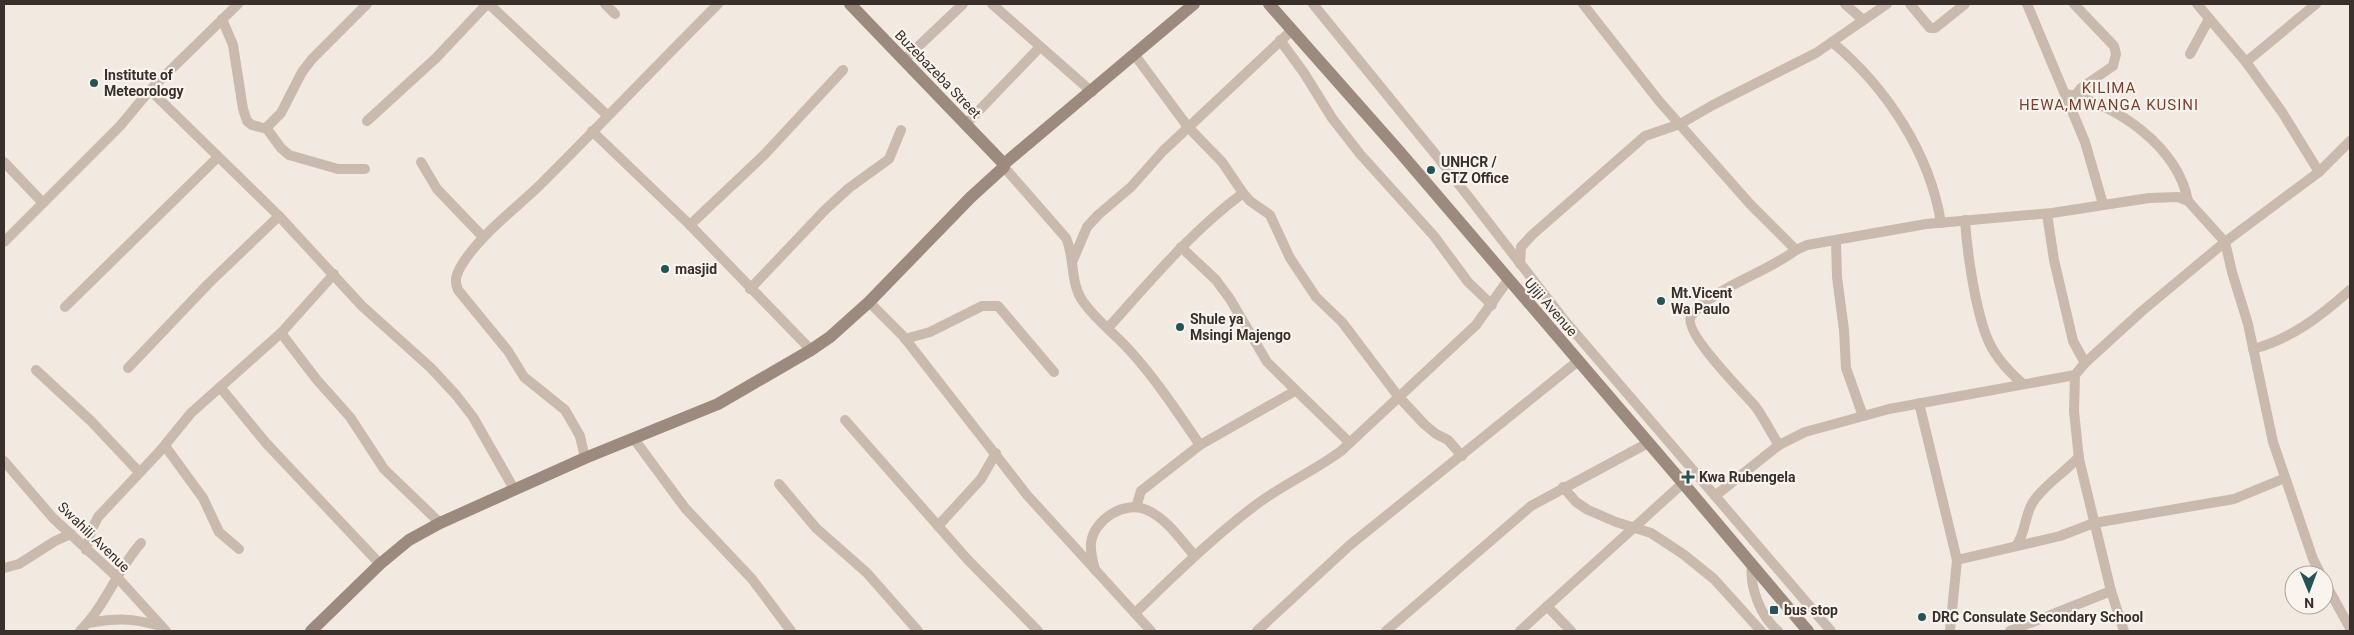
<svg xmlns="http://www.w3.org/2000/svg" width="2354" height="635" viewBox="0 0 2354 635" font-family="Roboto,sans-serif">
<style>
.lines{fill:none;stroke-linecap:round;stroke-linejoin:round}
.street{stroke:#cabaad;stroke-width:10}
.secondary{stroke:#9d8a7f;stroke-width:12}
.poi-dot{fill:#235558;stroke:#faf4ee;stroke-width:2}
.labels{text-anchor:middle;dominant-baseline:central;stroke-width:4.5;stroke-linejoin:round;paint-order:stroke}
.street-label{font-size:14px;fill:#39302b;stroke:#faf4ee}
.poi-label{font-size:14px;font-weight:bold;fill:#39302b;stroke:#faf4ee;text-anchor:start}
.neighbourhood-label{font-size:15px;letter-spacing:1px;fill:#833e2a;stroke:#faf4ee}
</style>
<rect width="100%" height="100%" fill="#f2eae1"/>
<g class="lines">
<!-- street -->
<g class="street">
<polyline points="489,4 607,115"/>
<polyline points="605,4 615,14"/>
<polyline points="992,4 1092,92"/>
<polyline points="1313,4 1436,155 1565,321 1831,631"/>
<polyline points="1583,4 1659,101 1750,204 1796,250 1807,245 1926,224 2052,213 2149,198 2178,197 2188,201 2225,242 2232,272 2248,324 2273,442 2313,559 2321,575"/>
<polyline points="1845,4 1863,20"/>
<polyline points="1910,4 1930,28 1935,28 1965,4"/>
<polyline points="2027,4 2085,142 2103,204"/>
<polyline points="2074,4 2114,46 2116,54 2113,66 2081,88 2075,96"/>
<polyline points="2197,4 2246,62 2282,112 2319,172"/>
<polyline points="222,19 233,45 243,109 247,121 252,125 267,129 281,148 289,155 338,169 365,169"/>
<polyline points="1280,40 1304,73 1332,118 1360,154 1434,236 1468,282 1492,305"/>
<path d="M1832 42C1886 87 1930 153 1941 223"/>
<polyline points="1134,54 1188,127 1222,162 1243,193 1250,201 1270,215 1290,258 1316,297 1342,322 1398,396 1424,424 1436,434 1448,440 1462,456"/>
<polyline points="2190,54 2209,19"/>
<polyline points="904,60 963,4"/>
<polyline points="2246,62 2316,4"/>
<polyline points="150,90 279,216 362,306 431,368 456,395 473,417 514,489"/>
<path d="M2066 94C2118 104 2178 148 2188 201"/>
<polyline points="367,121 436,58 487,4"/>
<polyline points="966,124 1040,47"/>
<polyline points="266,128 281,113 302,72 312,59 367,4"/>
<polyline points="592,131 690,225 811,350"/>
<polyline points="4,162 43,203"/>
<polyline points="421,162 437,189 483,237"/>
<path d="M1004 167 1066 238C1075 258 1070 282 1082 300 1095 320 1117 335 1132 353 1157 381 1178 413 1200 445"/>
<polyline points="2047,214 2054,260 2073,341 2085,363"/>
<path d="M1965 220C1967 252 1975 306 1986 335 1993 355 2008 371 2023 384"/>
<polyline points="690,225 764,155 843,70"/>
<polyline points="1836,241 1837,277 1844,330 1846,368 1863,416"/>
<polyline points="4,242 120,126 150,90 238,4"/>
<polyline points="1181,247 1216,280 1230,299 1267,362 1350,443"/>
<polyline points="1073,260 1087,227 1098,215 1131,187 1163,151 1291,31"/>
<polyline points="1520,264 1521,247 1532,235 1645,136 1680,124 1713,105 1816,53 1887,4"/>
<polyline points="750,289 825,210 849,188 889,159 901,130"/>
<polyline points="869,302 903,336 1027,495 1151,631"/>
<polyline points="65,307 218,157"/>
<path d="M1108 328C1151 280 1192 231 1243 193"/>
<polyline points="281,333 317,380 350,417 384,469 440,523"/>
<polyline points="905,339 930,332 982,306 998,306 1054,372"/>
<path d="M2253 349C2291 339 2321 316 2350 290"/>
<polyline points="128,368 209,283 279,216"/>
<polyline points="36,370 91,421 139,472"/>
<polyline points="2075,375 2074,411 2079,459 2111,591 2124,631"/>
<polyline points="220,387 266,443 380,564"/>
<polyline points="1919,403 1957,560 1950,631"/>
<polyline points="845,420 968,560 1038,631"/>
<polyline points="634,439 685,508 752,579 791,631"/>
<path d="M1779 445C1771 433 1764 418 1755 406 1744 393 1679 329 1692 315 1717 286 1766 273 1796 250"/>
<polyline points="165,446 203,498 219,532 239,549"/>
<path d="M585 458 580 436 565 410 524 377 508 351 458 290C454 281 456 275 461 266 481 233 516 209 543 182 602 123 659 63 718 4"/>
<polyline points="4,461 53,518 117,577 166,631"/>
<polyline points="779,484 816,528 867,573 918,631"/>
<polyline points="1563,487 1576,502 1588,510 1616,522 1651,533 1683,554 1714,579 1761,631"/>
<polyline points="1715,496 1779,445 1805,432 1889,409 2075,375 2085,363 2142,311 2225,242 2319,172 2350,141"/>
<polyline points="1136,507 1141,491 1200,445 1295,391"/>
<polyline points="938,526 981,479 996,453"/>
<path d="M2016 546C2026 533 2024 516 2033 502 2044 485 2065 472 2079 457"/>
<polyline points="86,550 92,529 98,517 160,451 191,413 281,333 334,274"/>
<polyline points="1957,560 2060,536 2094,523 2234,499 2285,478"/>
<path d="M1752 563C1749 586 1760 616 1778 631"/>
<polyline points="4,568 19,564 55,541 71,534"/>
<path d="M1095 570C1093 562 1090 551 1091 543 1094 519 1125 500 1147 510 1167 519 1180 539 1194 555"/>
<polyline points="2324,581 2350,628"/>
<polyline points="1547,606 1571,631"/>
<path d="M1135 613C1175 575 1213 537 1257 504 1284 484 1314 471 1341 451L1476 325 1508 280"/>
<path d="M88 623C118 618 131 618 161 626"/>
<path d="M80 631C106 605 117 570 141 543"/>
<polyline points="1257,631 1350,545 1578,361"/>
<polyline points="1386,631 1531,506 1648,443"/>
<polyline points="1520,631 1683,483"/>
<polyline points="2010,631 2111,591"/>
</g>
<!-- secondary -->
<g class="secondary">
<polyline points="850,4 1004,164"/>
<polyline points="1269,4 1399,151 1683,483 1808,631"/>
<polyline points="311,631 380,564 409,540 440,523 585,458 718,404 811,350 830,337 869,302 971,197 1004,167 1004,164 1194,4"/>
</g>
</g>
<!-- markers -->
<g class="poi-dot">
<circle cx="94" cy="83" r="5"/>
<circle cx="1431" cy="170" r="5"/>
<circle cx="665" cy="269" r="5"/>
<circle cx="1661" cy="301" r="5"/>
<circle cx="1180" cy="327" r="5"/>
<path d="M1685.5 469.5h5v5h5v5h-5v5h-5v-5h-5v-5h5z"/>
<rect x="1769" y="605" width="10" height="10" rx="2.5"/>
<circle cx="1922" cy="617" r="5"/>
</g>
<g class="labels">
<!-- street labels -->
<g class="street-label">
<text transform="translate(938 74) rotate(46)">Buzebazeba Street</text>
<text transform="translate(1551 307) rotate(49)">Ujiji Avenue</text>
<text transform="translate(94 537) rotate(44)">Swahili Avenue</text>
</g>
<!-- poi labels -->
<g class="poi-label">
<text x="104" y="75">Institute of<tspan x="104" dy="16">Meteorology</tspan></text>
<text x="1441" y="162">UNHCR /<tspan x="1441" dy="16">GTZ Office</tspan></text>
<text x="675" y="269">masjid</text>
<text x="1671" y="293">Mt.Vicent<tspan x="1671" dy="16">Wa Paulo</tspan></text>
<text x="1190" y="319">Shule ya<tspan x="1190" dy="16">Msingi Majengo</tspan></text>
<text x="1699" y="477">Kwa Rubengela</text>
<text x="1784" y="610">bus stop</text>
<text x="1932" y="617">DRC Consulate Secondary School</text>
</g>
<!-- neighbourhood labels -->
<g class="neighbourhood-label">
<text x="2109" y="88">KILIMA<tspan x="2109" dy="17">HEWA,MWANGA KUSINI</tspan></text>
</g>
</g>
<!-- border -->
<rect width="2354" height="635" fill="none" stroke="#39302b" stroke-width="10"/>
<!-- north arrow -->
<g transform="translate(2309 590) rotate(179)"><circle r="24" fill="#faf4ee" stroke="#ada6a0"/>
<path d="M0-4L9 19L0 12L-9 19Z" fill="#235558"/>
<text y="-8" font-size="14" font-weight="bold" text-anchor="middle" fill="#39302b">N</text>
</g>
</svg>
